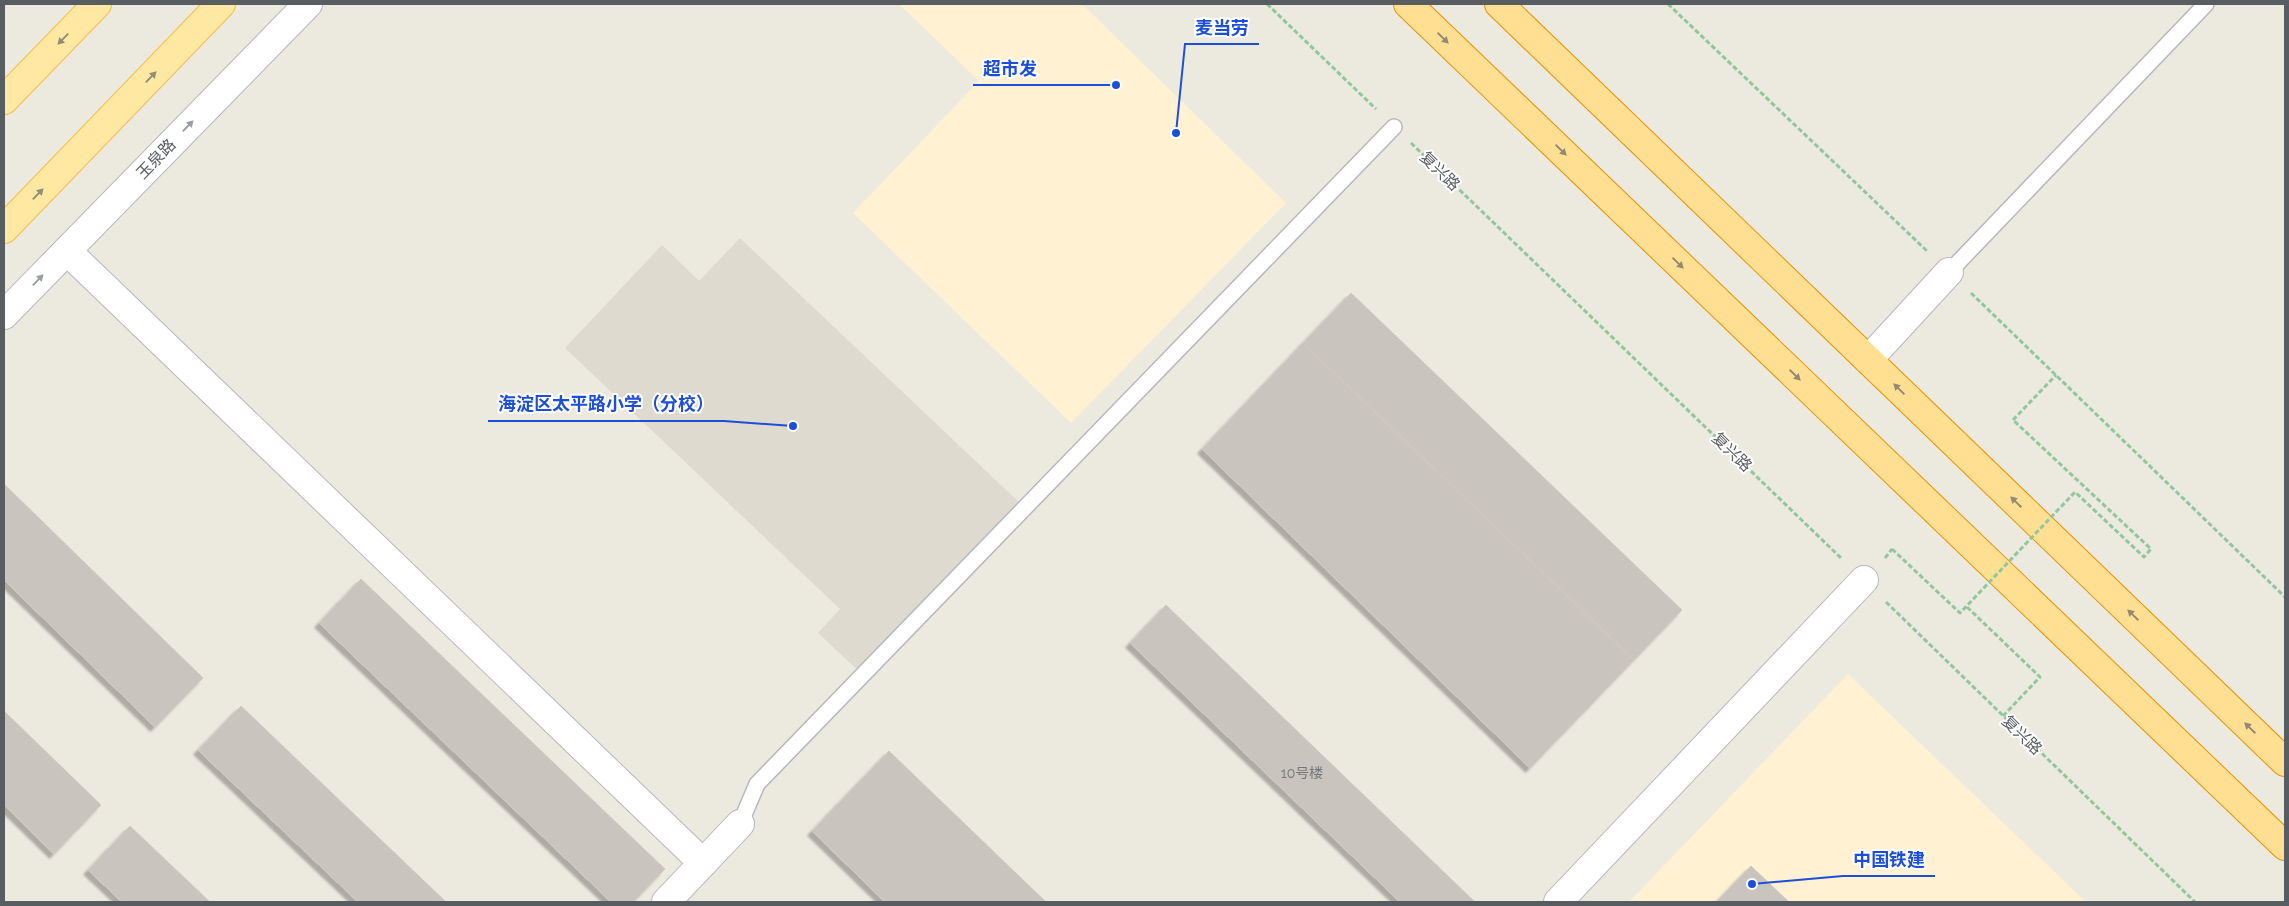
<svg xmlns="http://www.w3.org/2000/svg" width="2289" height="906" viewBox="0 0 2289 906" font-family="Raleway,'Noto Sans SC',sans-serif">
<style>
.commercial{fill:#fff1d2}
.education{fill:#dfdad0}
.building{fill:#c9c5be;stroke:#d1cabd;filter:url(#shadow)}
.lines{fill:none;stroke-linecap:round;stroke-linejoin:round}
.service-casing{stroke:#b5b9bd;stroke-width:18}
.minor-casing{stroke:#b5b9bd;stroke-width:30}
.tertiary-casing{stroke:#b5b9bd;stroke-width:30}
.primary-casing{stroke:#f8bb4d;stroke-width:30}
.trunk-casing{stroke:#ec9100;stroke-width:30}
.path{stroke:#92c79e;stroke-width:3;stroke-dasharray:5 2.5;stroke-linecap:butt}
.service{stroke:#fff;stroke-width:15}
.minor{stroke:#fff;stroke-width:28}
.tertiary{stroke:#fff;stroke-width:28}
.primary{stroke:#ffe9a2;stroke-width:28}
.trunk{stroke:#ffe093;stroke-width:28}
.path-bridge{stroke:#92c79e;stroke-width:3;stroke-dasharray:5 2.5;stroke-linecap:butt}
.oneway{fill:#928b72}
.oneway2{fill:#928e78}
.oneway3{fill:#9b9ea0}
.labels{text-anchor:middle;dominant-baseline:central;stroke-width:4;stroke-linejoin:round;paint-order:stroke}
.number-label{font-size:14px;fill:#747778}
.street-label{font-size:16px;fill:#585d61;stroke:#fff}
.leader{fill:none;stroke:#1d4ed8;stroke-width:2}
.callout-dot{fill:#1d4ed8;stroke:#fff;stroke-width:2}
.callout-label{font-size:18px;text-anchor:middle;font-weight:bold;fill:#1d4ed8;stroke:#fff;stroke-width:4;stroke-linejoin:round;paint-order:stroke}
</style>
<defs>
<filter id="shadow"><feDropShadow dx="-4.5" dy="4.5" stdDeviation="1" flood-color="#0004"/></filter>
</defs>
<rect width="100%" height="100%" fill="#ece9df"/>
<!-- commercial -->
<g class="commercial">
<polygon points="899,4 1082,4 1286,203 1071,423 853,213 979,81"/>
<polygon points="1848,674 2086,902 1629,902"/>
</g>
<!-- education -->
<polygon class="education" points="740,238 1021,504 861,673 818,633 840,609 565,348 662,245 699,281"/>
<!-- building -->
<g class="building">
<polygon points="1351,293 1682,610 1634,660 1303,343"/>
<polygon points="1303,343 1634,660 1530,768 1202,449"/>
<polygon points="4,484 203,678 155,727 4,580"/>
<polygon points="361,579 665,869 633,902 611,902 319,623"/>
<polygon points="1166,605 1475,902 1400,902 1130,643"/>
<polygon points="241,706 446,902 358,902 198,750"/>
<polygon points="4,711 101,805 54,854 4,805"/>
<polygon points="889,751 1046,902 885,902 812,831"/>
<polygon points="130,826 210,902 122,902 88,870"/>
<polygon points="1751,866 1789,902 1716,902"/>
</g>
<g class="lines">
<!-- service casing -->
<g class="service-casing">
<g id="service">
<polyline points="1949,272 2206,4"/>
<polyline points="740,824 757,784 1394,127"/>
</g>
</g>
<!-- minor casing -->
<g class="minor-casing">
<g id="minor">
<polyline points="67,251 703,863"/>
<polyline points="666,902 740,824"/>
<polyline points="1558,902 1864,580"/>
</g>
</g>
<!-- tertiary casing -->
<g class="tertiary-casing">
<g id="tertiary">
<polyline points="4,315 308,4"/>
<polyline points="1868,360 1949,272"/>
</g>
</g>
<!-- primary casing -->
<g class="primary-casing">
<g id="primary">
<polyline points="4,100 97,4"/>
<polyline points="4,229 221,4"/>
</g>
</g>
<!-- trunk casing -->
<g class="trunk-casing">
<g id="trunk">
<polyline points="1408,4 2285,846"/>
<polyline points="1499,4 2285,762"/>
</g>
</g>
<!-- path -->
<g class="path">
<polyline points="1267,4 1376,109"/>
<polyline points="1668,4 1927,251"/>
<polyline points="1411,143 1842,559"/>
<polyline points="1971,293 2285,597"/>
<polyline points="2013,420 2056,375"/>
<polyline points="1885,558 1892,549"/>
<polyline points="1886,602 2195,902"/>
<polyline points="1967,607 2040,677 2003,716"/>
</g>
<!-- service -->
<use href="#service" class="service"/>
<!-- minor -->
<use href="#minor" class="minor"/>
<!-- tertiary -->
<use href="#tertiary" class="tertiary"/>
<!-- primary -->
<use href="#primary" class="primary"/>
<!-- trunk -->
<use href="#trunk" class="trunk"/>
<!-- path-bridge -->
<polyline class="path-bridge" points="1892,549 1960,613 2075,492 2144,557 2151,549 2013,420"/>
</g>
<!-- one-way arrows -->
<defs><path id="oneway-solid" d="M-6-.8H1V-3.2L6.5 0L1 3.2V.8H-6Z" transform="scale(1.25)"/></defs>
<g class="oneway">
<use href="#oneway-solid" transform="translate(1443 38) rotate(44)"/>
<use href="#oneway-solid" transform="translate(1561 150) rotate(44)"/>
<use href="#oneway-solid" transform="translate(1678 263) rotate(44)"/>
<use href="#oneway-solid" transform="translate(1795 375) rotate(44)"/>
<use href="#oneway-solid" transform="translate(1899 389) rotate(-136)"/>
<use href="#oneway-solid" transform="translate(2016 502) rotate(-136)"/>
<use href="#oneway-solid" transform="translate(2133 615) rotate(-136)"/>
<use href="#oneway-solid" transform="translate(2250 728) rotate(-136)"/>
</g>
<g class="oneway2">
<use href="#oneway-solid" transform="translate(63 39) rotate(134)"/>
<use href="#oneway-solid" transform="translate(151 77) rotate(-46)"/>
<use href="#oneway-solid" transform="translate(38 194) rotate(-46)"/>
</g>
<g class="oneway3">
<use href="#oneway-solid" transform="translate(188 126) rotate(-46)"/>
<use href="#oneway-solid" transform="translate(38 280) rotate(-46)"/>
</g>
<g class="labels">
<!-- number labels -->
<g class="number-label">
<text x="1302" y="773">10号楼</text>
</g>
<!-- street labels -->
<g class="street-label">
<text transform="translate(156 159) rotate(-46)">玉泉路</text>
<text transform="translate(1440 171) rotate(44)">复兴路</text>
<text transform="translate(1732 452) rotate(44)">复兴路</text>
<text transform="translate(2022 735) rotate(44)">复兴路</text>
</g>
</g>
<!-- callouts -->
<path class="leader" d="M1176 133L1185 44H1259M1116 85L1047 85H973M793 426L724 421H488M1752 884L1843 876H1935"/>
<g class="callout-dot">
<circle cx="1176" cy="133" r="5"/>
<circle cx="1116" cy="85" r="5"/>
<circle cx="793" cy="426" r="5"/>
<circle cx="1752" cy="884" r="5"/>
</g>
<g class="callout-label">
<text x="1222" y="34">麦当劳</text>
<text x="1010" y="75">超市发</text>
<text x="606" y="410">海淀区太平路小学（分校）</text>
<text x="1889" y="866">中国铁建</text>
</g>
<!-- border -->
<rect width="2289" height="906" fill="none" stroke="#585d61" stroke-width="10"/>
</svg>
